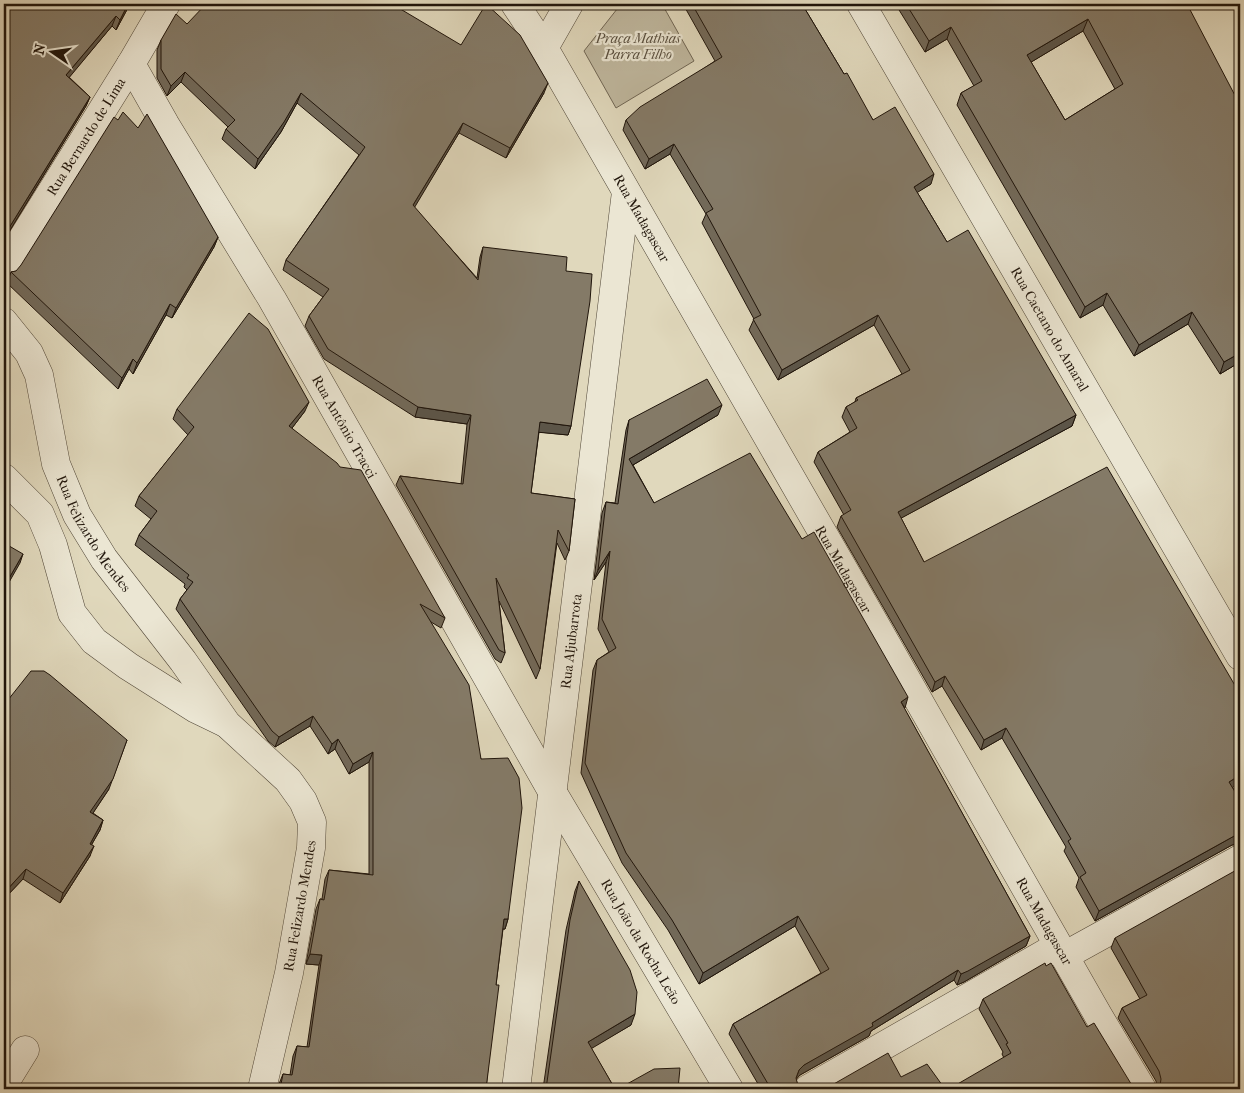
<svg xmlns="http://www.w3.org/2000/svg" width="1244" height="1093" viewBox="0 0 1244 1093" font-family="'IM FELL French Canon',serif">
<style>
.green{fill:#bfb79e;stroke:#706654}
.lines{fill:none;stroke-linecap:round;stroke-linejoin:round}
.minor-casing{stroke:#504637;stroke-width:29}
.minor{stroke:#ebe6d3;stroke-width:28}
.wall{fill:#726959;stroke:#20150b;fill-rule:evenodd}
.shaded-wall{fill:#5c5548;stroke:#20150b}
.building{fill:#847a67;stroke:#20150b;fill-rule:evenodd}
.labels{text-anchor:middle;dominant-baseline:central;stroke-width:4.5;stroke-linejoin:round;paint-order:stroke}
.park-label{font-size:14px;font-style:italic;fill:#584e3e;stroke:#ebe6d3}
.street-label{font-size:14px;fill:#20150b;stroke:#ebe6d3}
</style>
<rect width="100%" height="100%" fill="#e0d8bc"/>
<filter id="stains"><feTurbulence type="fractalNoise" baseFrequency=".004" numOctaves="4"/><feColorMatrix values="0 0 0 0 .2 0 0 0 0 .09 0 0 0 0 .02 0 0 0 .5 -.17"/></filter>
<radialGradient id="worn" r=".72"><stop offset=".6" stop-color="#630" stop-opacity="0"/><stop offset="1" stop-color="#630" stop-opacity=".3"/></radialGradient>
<!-- green -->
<polygon class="green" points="621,4 662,4 694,61 616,108 584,51"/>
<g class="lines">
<!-- minor casing -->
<g class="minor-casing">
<g id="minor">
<path id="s1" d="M515 4 544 48 863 603 1098 1015 1142 1089"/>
<path id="s2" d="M861 4 1240 656"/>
<polyline points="544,48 569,4"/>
<path id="s3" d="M131 64 165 124 272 299 553 793 729 1089"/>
<path id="s4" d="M4 268 131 64 166 4"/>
<path id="s5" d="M4 322 29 353 39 375 56 464 77 515 104 559 183 661 227 724 288 780 303 801 312 822 311 848 289 973 262 1089"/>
<polyline points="4,478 40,514 53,545 72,613 94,641 128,666 196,709 225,723"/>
<polyline points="1064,956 1240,859"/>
<polyline points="4,1084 25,1050"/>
<path id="s6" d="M516 1089 626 192"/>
<polyline points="808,1089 1058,946"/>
</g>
</g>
<!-- minor -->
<use href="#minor" class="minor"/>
</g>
<!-- wall -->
<g class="wall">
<polygon points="4,4 130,4 116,30 112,26 69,77 90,97 86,106 4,240"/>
<polygon points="683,4 802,4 844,74 873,120 931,184 917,192 947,242 1076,415 1072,426 901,518 924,562 1233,788 1240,800 1240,844 1232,845 1095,921 1076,887 1079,878 1064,851 1066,847 1002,738 981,750 942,686 932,692 837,527 841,516 844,515 814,462 818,452 850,432 842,417 846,407 855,402 856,398 902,374 874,325 778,380 749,330 754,319 702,223 706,214 670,154 645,169 623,130 626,120 715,61"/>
<path d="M896 4H1187L1240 362 1220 374 1188 324 1134 356 1103 305 1080 318 957 105 961 93 974 86 947 39 925 52 896 5ZM1083 31 1115 89 1065 120 1031 62Z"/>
<polygon points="187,24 461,45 544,93 506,158 459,133 414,207 477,278 480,257 483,247 566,271 571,426 568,435 539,432 531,493 575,499 569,551 565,560 557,543 540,669 536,679 499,601 505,653 501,663 495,659 396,485 400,476 461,484 467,424 415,417 324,359 305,326 309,316 323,297 283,270 286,260 359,155 297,103 281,132 255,169 222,139 226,129 228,127 181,82 167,96 157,78 157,50 161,40"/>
<polygon points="218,237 214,247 172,318 166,315 133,374 129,369 118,389 7,283 11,272"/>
<polygon points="177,409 305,411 292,428 445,618 441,628 431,622 481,759 508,919 505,929 503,929 496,985 486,1089 278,1089 279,1084 283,1074 290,1075 293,1056 297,1046 307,1047 319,965 306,964 316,909 320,899 322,899 325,879 329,870 369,874 369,762 349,774 335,749 328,754 310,726 275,747 268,741 176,609 180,599 187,590 184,587 185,584 135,545 139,535 151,519 135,506 139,496 188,435 173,419"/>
<polygon points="718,415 633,465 654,503 802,539 904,708 1030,936 1026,946 964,982 957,985 954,980 871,1031 869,1036 800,1075 796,1079 798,1086 801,1089 761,1089 729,1034 733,1024 821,973 795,926 699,984 668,930 622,863 581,773 593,670 597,660 609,652 598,629 606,562 594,580 602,513 606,502 615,503 626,430 629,420"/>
<polygon points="4,705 109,789 93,813 103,820 100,830 92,844 90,856 60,903 23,879 4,899"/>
<polygon points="579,881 631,1025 591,1048 615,1089 543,1089 566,930 575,891"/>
<polygon points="1115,938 1240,1089 1157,1088 1156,1081 1118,1018 1122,1008 1140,999 1111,948"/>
<polygon points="983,999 1087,1027 1133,1087 1004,1058 1002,1054 1003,1052 979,1009"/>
</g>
<!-- shaded-wall -->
<g class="shaded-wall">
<polygon points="128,4 130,4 116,30 120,20"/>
<polygon points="116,16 112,26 63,85 66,75"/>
<polygon points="1088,19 1083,31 1023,67 1027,55"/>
<polygon points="951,27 947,39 925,52 929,41"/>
<polygon points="185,72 181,82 167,96 171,86"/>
<polygon points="548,83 544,93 506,158 510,148"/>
<polygon points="301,93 297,103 281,132 255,169 258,159"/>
<polygon points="90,97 86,106 4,240 4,236"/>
<polygon points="463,123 459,133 410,215 413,205"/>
<polygon points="674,144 670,154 645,169 649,159"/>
<polygon points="934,174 931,184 910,197 914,187"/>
<polygon points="218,237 214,247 172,318 176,308"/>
<polygon points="1107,293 1103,305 1080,318 1085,307"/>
<polygon points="170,304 166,315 133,374 137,363"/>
<polygon points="1192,312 1188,324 1134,356 1139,345"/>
<polygon points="878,315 874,325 778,380 782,370"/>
<polygon points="1240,353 1240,362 1220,374 1224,362"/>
<polygon points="133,359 129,369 118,389 122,378"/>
<polygon points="309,402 305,411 286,436 289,426"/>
<polygon points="722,405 718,415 626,469 629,459"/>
<polygon points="418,407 471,415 467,424 415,417"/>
<polygon points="1076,415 1072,426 894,522 898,512"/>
<polygon points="540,422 571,426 568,435 536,432"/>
<polygon points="610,551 606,562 594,580 598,570"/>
<polygon points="23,554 20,563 4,591 4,587"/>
<polygon points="945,676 942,686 932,692 935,682"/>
<polygon points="908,697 905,708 901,702"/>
<polygon points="313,716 310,726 275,747 279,737"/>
<polygon points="1006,728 1002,738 981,750 984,740"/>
<polygon points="1240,729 1240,738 1237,732"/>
<polygon points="338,739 335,749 328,754 332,744"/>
<polygon points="127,740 109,789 87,822 90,812"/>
<polygon points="373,752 369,762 349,774 353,764"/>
<polygon points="1240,775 1240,783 1225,792 1229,782"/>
<polygon points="103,820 100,830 86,854 90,844"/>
<polygon points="1240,834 1240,843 1232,845 1095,921 1099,911 1236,835"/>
<polygon points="94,846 90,856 60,903 63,893"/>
<polygon points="26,869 23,879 4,899 4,893"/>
<polygon points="798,916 795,926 699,984 703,973"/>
<polygon points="504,919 508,919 505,929 501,929"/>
<polygon points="1030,936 1026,946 964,982 957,985 961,974"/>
<polygon points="9,946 5,956 4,957 4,951"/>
<polygon points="310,954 322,955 319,965 306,964"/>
<polygon points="958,970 954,980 871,1031 869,1036 800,1075 795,1081 799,1070 804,1065"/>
<polygon points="635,1014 631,1025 584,1053 588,1042"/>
</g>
<!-- building -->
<g class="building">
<polygon points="4,4 128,4 120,20 116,16 66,75 90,97 4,236"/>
<polygon points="206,4 392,4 461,45 486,4 520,35 548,83 510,148 463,123 413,205 478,280 483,247 567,257 566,271 592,274 590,301 571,426 540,422 531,493 575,499 569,551 558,530 540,669 496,578 505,653 499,650 400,476 463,484 471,415 418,407 328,349 309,316 329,289 286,260 365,147 301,93 284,122 258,159 226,129 235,120 185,72 171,86 161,69 161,40 176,14 187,24"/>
<polygon points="692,4 802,4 844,74 847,73 873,120 895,107 934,174 914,187 947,242 968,230 1076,415 898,512 924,562 1107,467 1240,694 1240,729 1237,732 1240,738 1240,775 1229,782 1240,800 1240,834 1236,835 1099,911 1080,877 1086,873 1068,841 1071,839 1006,728 984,740 945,676 935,682 841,516 851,510 818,452 857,428 846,407 858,400 856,398 910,370 878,315 782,370 753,319 761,315 706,213 713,209 674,144 649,159 626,120 640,107 722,57"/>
<path d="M906 4H1187L1240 105V353L1224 362 1192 312 1139 345 1107 293 1085 307 961 93 982 81 951 27 929 41ZM1088 19 1123 84 1065 120 1027 55Z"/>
<polygon points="123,112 138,128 147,114 218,237 176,308 170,304 137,363 133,359 122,378 11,272 16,271 21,265 114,117 118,120"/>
<polygon points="249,313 268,329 309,402 289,426 337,463 340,467 361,470 445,618 420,604 469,685 481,759 508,758 519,778 522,808 508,919 504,919 496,985 499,985 486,1089 280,1089 283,1074 292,1075 297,1046 309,1047 322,955 310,954 320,899 324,900 329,870 373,875 373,752 353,764 338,739 332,744 313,716 279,737 272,731 180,599 193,582 187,578 189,575 139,535 157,511 139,496 194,427 177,409"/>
<polygon points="707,379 722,405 629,459 654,503 750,453 802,539 814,532 908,697 901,702 1030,936 968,971 961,974 958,970 872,1023 873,1026 804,1065 799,1070 796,1078 798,1086 801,1089 771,1089 733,1024 829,969 798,916 703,973 672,920 626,853 585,763 597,660 616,648 602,619 610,551 598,570 606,502 618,504 629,420"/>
<polygon points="4,543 23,554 4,587"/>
<polygon points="31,671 44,671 50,675 127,740 113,779 90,812 103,820 90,844 94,846 63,893 26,869 4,893 4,705"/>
<polygon points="1240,868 1240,1089 1156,1089 1160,1086 1161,1079 1159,1071 1122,1008 1147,995 1115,938"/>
<polygon points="579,881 630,970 637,992 635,1014 588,1042 615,1089 546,1089 570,920"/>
<polygon points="4,941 9,946 4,951"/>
<polygon points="1045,963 1046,966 1051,963 1087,1027 1094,1023 1133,1087 1135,1089 949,1089 1011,1053 1006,1044 1008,1043 983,999"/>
<polygon points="4,970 7,973 4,976"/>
<polygon points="888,1053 901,1077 927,1064 945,1089 825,1089"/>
<polygon points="680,1068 678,1089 618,1089 654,1069"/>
</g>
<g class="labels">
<!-- park labels -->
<g class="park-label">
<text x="638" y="38">Praça Mathias<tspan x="638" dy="16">Parra Filho</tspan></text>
</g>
<!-- street labels -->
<g class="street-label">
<text stroke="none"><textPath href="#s4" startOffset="155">Rua Bernardo de Lima</textPath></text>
<text stroke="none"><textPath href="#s1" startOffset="249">Rua Madagascar</textPath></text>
<text stroke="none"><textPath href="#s2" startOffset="376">Rua Caetano do Amaral</textPath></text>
<text stroke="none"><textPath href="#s3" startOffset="421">Rua Antônio Tracci</textPath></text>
<text stroke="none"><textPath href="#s5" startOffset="234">Rua Felizardo Mendes</textPath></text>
<text stroke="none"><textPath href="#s1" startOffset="654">Rua Madagascar</textPath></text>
<text stroke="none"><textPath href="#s6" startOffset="451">Rua Aljubarrota</textPath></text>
<text transform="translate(300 906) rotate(-80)">Rua Felizardo Mendes</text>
<text stroke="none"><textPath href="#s1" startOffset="1059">Rua Madagascar</textPath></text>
<text stroke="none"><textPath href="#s3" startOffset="1015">Rua João da Rocha Leão</textPath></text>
</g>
</g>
<!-- margin -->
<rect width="1244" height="1093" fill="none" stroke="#e0d8bc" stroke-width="20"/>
<rect x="5" y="5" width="1234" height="1083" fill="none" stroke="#20150b" stroke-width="2.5"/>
<rect x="10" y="10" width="1224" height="1073" fill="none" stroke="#20150b"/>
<!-- north arrow -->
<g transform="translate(52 52) rotate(283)" stroke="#ebe6d3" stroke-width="4" paint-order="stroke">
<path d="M0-4L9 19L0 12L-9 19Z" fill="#20150b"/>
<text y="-8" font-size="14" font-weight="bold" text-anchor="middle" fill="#20150b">N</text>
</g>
<rect width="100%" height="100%" filter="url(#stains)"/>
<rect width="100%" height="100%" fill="url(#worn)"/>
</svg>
